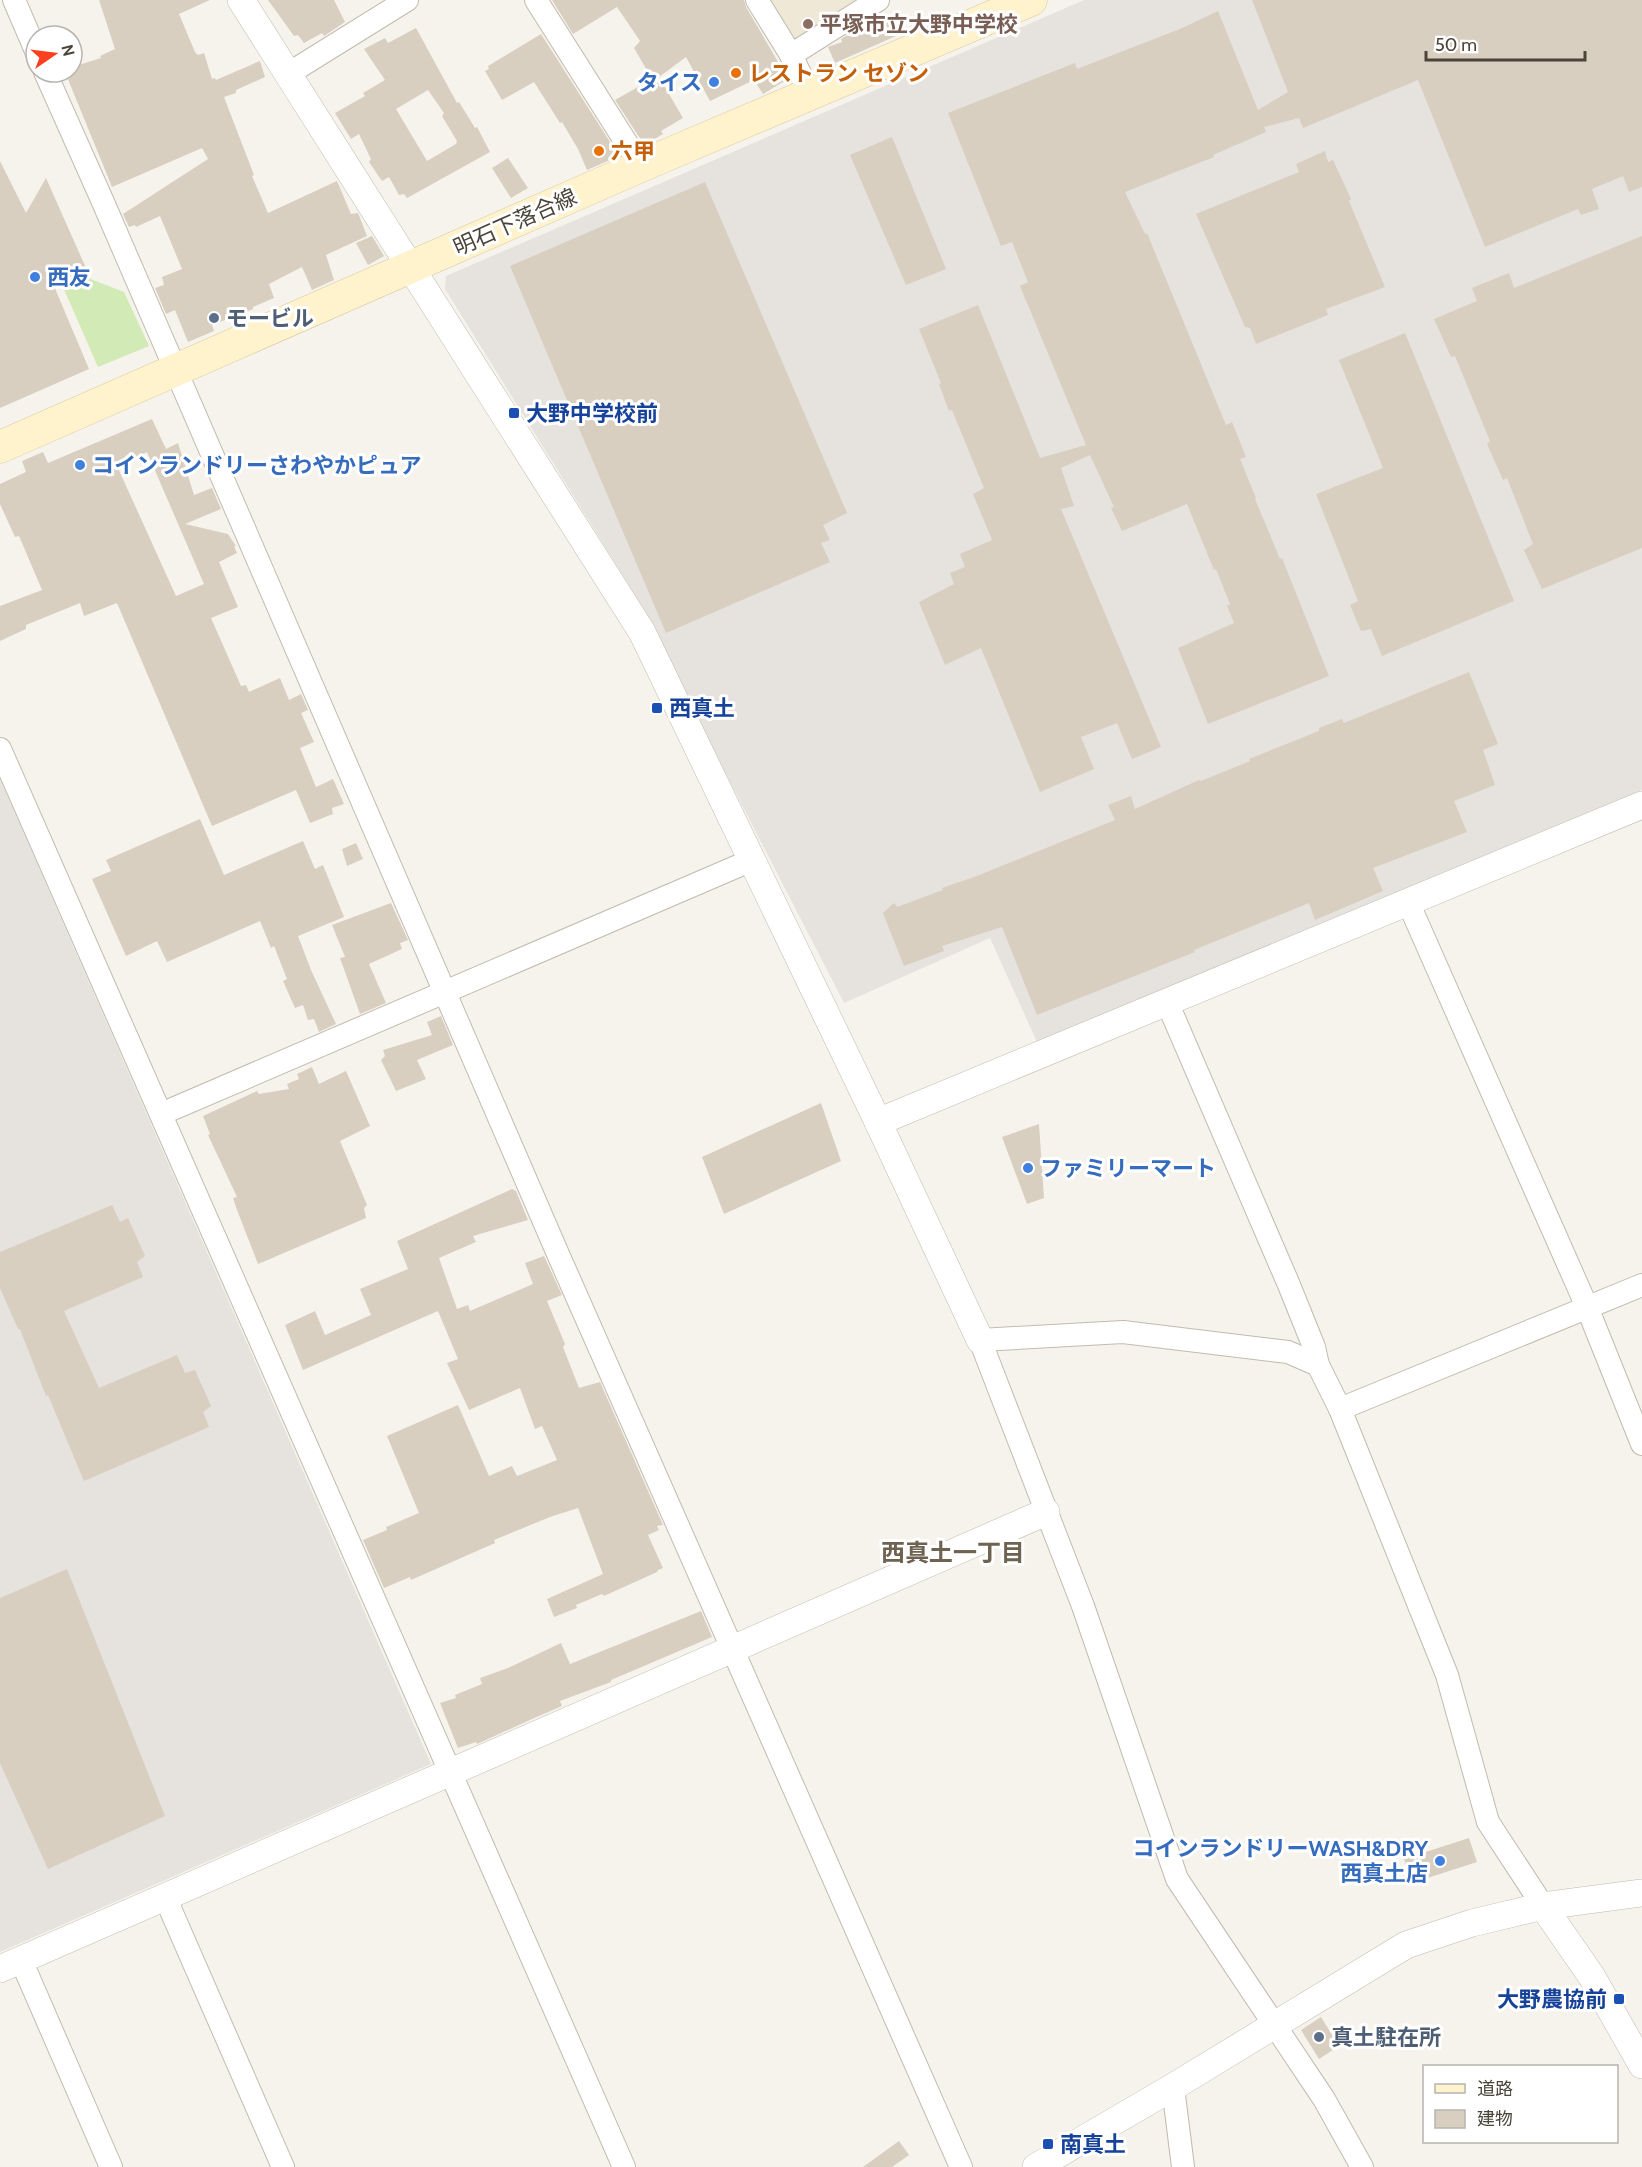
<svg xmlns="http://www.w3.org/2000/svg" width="1642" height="2167" viewBox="0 0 1642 2167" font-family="Cabin,'Noto Sans JP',sans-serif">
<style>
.industrial{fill:#e6e2dd}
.education{fill:#efe8d6}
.green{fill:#d2eab5}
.building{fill:#d8cfc1;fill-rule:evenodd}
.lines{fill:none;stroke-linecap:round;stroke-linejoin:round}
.minor-casing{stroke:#c2bbae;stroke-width:24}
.tertiary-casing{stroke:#c2bbae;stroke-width:28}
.secondary-casing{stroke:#d6c79b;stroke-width:33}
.minor{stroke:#fff;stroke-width:22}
.tertiary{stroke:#fff;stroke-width:27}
.secondary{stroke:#fff3cd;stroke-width:32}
.education-dot{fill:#8d6e63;stroke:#fff;stroke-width:2}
.food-dot{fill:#e8710a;stroke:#fff;stroke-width:2}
.shop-dot{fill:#3f7fe0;stroke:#fff;stroke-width:2}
.service-dot{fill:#5c6f8a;stroke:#fff;stroke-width:2}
.transit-dot{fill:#1a4fb4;stroke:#fff;stroke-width:2}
.labels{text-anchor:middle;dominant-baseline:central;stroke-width:6;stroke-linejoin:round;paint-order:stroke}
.education-label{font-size:22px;font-weight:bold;fill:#785e54;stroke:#fff;text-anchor:start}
.food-label{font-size:22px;font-weight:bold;fill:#c56008;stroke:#fff;text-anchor:start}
.shop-label{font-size:22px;font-weight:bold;fill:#366cbe;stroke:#fff;text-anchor:start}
.street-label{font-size:22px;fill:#4b4439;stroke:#fff}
.service-label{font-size:22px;font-weight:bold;fill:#4e5e75;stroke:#fff;text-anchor:start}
.transit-label{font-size:22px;font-weight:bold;fill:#164399;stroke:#fff;text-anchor:start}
.neighbourhood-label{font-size:24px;font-weight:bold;fill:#6e6250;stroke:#fff}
</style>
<rect width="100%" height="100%" fill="#f6f3ec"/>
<!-- industrial -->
<g class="industrial">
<polygon points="1084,0 1642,0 1642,790 1037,1042 990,938 844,1003 657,640 655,627 445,289 446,276"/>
<polygon points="0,779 431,1764 0,1952"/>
</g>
<!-- education -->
<polygon class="education" points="766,0 872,0 796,49"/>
<!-- green -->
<polygon class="green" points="88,278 124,292 149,346 98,367 63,287"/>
<!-- building -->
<g class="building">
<polygon points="99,0 210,0 179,14 195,52 198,55 204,53 212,79 215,78 216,80 260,61 265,77 236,90 236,93 224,97 254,175 252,176 268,213 337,181 351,214 358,213 367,236 326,255 334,280 312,290 302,267 269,284 274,298 253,307 253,309 212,325 214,331 188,342 175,310 166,314 155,288 164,285 162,277 182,269 160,216 136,227 135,225 129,227 123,214 208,159 202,148 112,187 65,72 72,72 72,67 101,58 100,56 115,49"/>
<polygon points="268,0 334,0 345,22 324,36 322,33 304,43 298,35 294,36"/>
<polygon points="552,0 744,0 746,7 788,79 763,94 754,80 710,101 686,57 659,77 683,118 661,131 663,134 646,144 644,142 643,143 615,100 652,79 634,48 640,41 617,7 573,34"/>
<polygon points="1252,0 1642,0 1642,187 1629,192 1623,176 1592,189 1599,209 1581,215 1578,209 1485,247 1418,80 1303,128 1299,118 1264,127 1266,132 1213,155 1214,157 1125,192 1145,234 1147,233 1226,425 1232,422 1246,457 1240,459 1256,498 1255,499 1280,559 1282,558 1329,676 1208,724 1178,648 1234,623 1227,606 1230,604 1216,569 1214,570 1187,504 1122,531 1111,508 1114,507 1090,455 1061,468 1074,506 1061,509 1161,747 1132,759 1117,723 1081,737 1094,769 1040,792 981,648 945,665 919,602 954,584 950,573 965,567 960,554 992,540 973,494 984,488 952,410 949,411 939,384 941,383 919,329 978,305 1040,458 1086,445 1020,286 1028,282 1012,242 1001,246 948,113 1075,63 1077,69 1180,29 1218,11 1258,110 1288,92"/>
<polygon points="890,18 896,36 835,63 828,47 842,42 841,39 859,28 879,20 880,22"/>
<path d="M416 28 457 103 459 102 475 128 477 127 490 152 407 198 404 194 399 195 389 177 382 181 369 162 371 159 359 134 351 139 335 113 365 96 363 93 385 80 364 49 385 38 388 43ZM428 90 444 113 442 116 457 141 456 144 427 161 396 109Z"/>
<polygon points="541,34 619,156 587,170 578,149 562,122 560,123 534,82 502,100 485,71 489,69 488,66"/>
<polygon points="892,137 946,269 906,285 850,155"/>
<polygon points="1325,151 1328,162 1333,160 1351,199 1349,201 1385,287 1326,309 1328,315 1256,344 1250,328 1245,327 1196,214 1299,172 1296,164"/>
<polygon points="508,158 528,188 511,198 492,168"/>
<polygon points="0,161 26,213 46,178 86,268 54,286 89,369 0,408"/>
<polygon points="705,182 847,513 823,525 830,540 821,543 830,562 666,633 510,266"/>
<polygon points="372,236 384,256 368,265 356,243"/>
<polygon points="1642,236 1642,548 1542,589 1524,550 1533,544 1507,478 1503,480 1487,444 1490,441 1455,356 1451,357 1434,319 1477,301 1472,288 1509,273 1514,288"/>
<polygon points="1405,333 1514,601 1382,656 1371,629 1361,631 1350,605 1358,601 1316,494 1383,468 1339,360"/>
<path d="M152 419 166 449 178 443 194 495 212 488 221 509 185 524 228 534 236 546H234L237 553 219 562 238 607 211 618 241 686 246 685 249 692 280 678 289 700 301 694 308 710 301 713 314 742 300 748 316 787 333 779 344 804 332 808 333 814 310 823 296 790 212 826 117 603 84 616 80 603 26 625V629L0 641V606L42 590 19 536 15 537 0 504V484L26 472 22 461 43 452 48 463ZM147 452 204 584 176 596 117 466Z"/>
<polygon points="1469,672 1498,744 1483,750 1495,785 1454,801 1467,832 1373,868 1383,891 1315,920 1309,903 1194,950 1195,952 1037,1015 1002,927 942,946 944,951 904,966 883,913 894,903 897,907 943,890 942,888 977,876 1115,820 1108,805 1131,796 1135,809 1199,780 1201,781 1250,761 1249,759 1319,731 1319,728 1342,719 1344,723"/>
<polygon points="200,819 224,875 303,841 315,869 323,865 344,917 298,936 311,970 336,1024 319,1032 314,1019 308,1020 303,1005 295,1008 283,981 287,979 274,946 271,948 260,921 167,962 157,941 126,956 92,879 111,871 106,860"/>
<polygon points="356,843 363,859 347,866 342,849"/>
<polygon points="391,903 408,940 400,943 402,949 369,964 386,1003 360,1014 340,958 345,957 332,925"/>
<polygon points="441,1016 453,1045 417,1060 426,1079 396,1091 381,1060 385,1056 383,1050 432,1035 427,1022"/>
<polygon points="312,1067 319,1084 346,1071 370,1126 340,1141 367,1205 364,1208 366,1218 258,1264 237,1210 233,1198 237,1197 208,1135 210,1134 203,1116 257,1091 259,1094 289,1089 287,1084 299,1079 297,1074"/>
<polygon points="821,1103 841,1161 724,1214 702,1157"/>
<polygon points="1039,1124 1044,1198 1027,1204 1002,1137"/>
<polygon points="512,1189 516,1191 528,1220 473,1236 476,1242 439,1258 457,1309 468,1305 470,1311 533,1284 525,1263 544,1256 562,1295 547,1301 565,1344 563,1347 579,1388 600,1382 663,1525 657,1526 659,1530 648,1535 663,1568 658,1570 657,1572 604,1596 602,1594 576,1605 577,1608 554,1617 547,1599 603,1574 578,1508 550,1517 494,1540 495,1543 411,1580 410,1577 384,1588 363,1540 387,1530 386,1527 419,1513 387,1436 458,1405 489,1476 512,1466 517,1476 557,1460 542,1426 535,1429 520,1388 469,1410 447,1363 458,1359 438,1311 303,1370 285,1325 315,1311 325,1335 371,1315 360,1289 408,1269 397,1241"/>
<polygon points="112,1205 120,1222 128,1218 145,1256 137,1262 143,1277 64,1311 99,1388 177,1355 185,1373 195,1370 211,1406 203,1412 209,1427 84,1481 48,1395 46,1396 20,1329 18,1329 0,1288 0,1252"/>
<polygon points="67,1569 165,1816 48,1869 0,1763 0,1598"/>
<polygon points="701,1611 712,1637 611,1680 611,1682 560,1701 562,1706 532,1719 477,1744 476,1742 458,1748 440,1703 456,1698 455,1695 482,1684 480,1678 508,1668 561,1643 570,1664"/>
<polygon points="1469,1838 1477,1862 1412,1883 1404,1859"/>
<polygon points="1321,2017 1339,2046 1319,2059 1301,2030"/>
<polygon points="899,2141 909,2155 892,2167 863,2167"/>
</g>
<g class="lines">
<!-- minor casing -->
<g class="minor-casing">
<g id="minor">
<polyline points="14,0 36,51"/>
<polyline points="536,0 641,166"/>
<polyline points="757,0 791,55"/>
<polyline points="45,72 103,202 558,1254 961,2167"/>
<polyline points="288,74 407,0"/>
<polyline points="810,94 791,55 878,0"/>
<polyline points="0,749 624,2167"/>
<polyline points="1408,902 1587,1307 1642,1444"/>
<polyline points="1167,1002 1289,1285 1314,1347 1318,1365"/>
<polyline points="161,1114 752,860"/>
<polyline points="1340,1409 1642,1285"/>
<polyline points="165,1897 283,2167"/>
<polyline points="21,1960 111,2167"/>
<polyline points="1173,2087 1183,2167"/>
<polyline points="1362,2167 1324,2099 1177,1879 1083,1606 980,1340 1123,1332 1288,1352 1318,1365 1340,1409 1447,1675 1488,1822 1543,1906"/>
</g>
</g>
<!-- tertiary casing -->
<g class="tertiary-casing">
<g id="tertiary">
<polyline points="241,0 642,632 878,1122 980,1340"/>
<polyline points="878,1122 1642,805"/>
<polyline points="1543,1906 1592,1977 1642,2065"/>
<polyline points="0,1969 1046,1512"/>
<polyline points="1036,2167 1173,2087 1406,1945 1472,1923 1543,1906 1642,1893"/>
</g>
</g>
<!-- secondary casing -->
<g class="secondary-casing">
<polyline id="secondary" points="0,447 641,166 1031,0"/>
</g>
<!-- minor -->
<use href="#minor" class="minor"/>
<!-- tertiary -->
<use href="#tertiary" class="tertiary"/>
<!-- secondary -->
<use href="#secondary" class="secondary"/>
</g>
<!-- markers -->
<circle class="education-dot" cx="808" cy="24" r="6"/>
<g class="food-dot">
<circle cx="736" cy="73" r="6"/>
<circle cx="599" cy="151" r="6"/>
</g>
<g class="shop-dot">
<circle cx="714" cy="82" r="6"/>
<circle cx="35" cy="277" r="6"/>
<circle cx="80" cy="465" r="6"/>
<circle cx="1028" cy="1168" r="6"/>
<circle cx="1440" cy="1861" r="6"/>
</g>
<g class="service-dot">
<circle cx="214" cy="318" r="6"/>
<circle cx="1319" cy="2037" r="6"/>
</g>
<g class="transit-dot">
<rect x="508" y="407" width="12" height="12" rx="3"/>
<rect x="651" y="702" width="12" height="12" rx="3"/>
<rect x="1613" y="1993" width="12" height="12" rx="3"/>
<rect x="1042" y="2138" width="12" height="12" rx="3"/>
</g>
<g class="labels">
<!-- education labels -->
<g class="education-label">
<text x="820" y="24">平塚市立大野中学校</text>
</g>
<!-- food labels -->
<g class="food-label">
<text x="748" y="73">レストラン セゾン</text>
<text x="611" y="151">六甲</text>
</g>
<!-- shop labels -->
<g class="shop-label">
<text x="702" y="82" text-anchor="end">タイス</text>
<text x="47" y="277">西友</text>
<text x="92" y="465">コインランドリーさわやかピュア</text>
<text x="1040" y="1168">ファミリーマート</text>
<text x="1428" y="1848" text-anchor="end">コインランドリーWASH&amp;DRY<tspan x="1428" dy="25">西真土店</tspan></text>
</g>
<!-- street labels -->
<g class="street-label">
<text transform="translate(515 222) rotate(-24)">明石下落合線</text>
</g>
<!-- service labels -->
<g class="service-label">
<text x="226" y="318">モービル</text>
<text x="1331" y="2037">真土駐在所</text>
</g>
<!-- transit labels -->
<g class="transit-label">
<text x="526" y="413">大野中学校前</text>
<text x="669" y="708">西真土</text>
<text x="1607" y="1999" text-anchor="end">大野農協前</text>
<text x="1060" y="2144">南真土</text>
</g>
<!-- neighbourhood labels -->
<g class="neighbourhood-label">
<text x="953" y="1552">西真土一丁目</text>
</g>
</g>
<!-- legend -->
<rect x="1423" y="2065" width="195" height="78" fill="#ffffff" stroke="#b7b4b0" stroke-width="1.5"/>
<rect x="1435" y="2084" width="30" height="9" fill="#fff3cd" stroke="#b7b4b0" stroke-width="1.5"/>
<text x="1477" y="2095" font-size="18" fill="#4b4439">道路</text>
<rect x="1435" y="2110" width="30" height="18" fill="#d8cfc1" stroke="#b7b4b0" stroke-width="1.5"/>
<text x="1477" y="2125" font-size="18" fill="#4b4439">建物</text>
<!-- north arrow -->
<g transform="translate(54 54) rotate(76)"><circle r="28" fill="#ffffff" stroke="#b7b4b0" stroke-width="1.5"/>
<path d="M0-4.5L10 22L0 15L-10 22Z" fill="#fc3f1d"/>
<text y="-9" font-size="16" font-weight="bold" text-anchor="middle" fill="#4b4439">N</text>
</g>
<!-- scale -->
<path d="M1426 51v9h159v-9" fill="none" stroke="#4b4439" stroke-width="3"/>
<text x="1435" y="51" font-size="18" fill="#4b4439" stroke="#ffffff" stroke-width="4.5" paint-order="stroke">50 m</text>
</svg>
